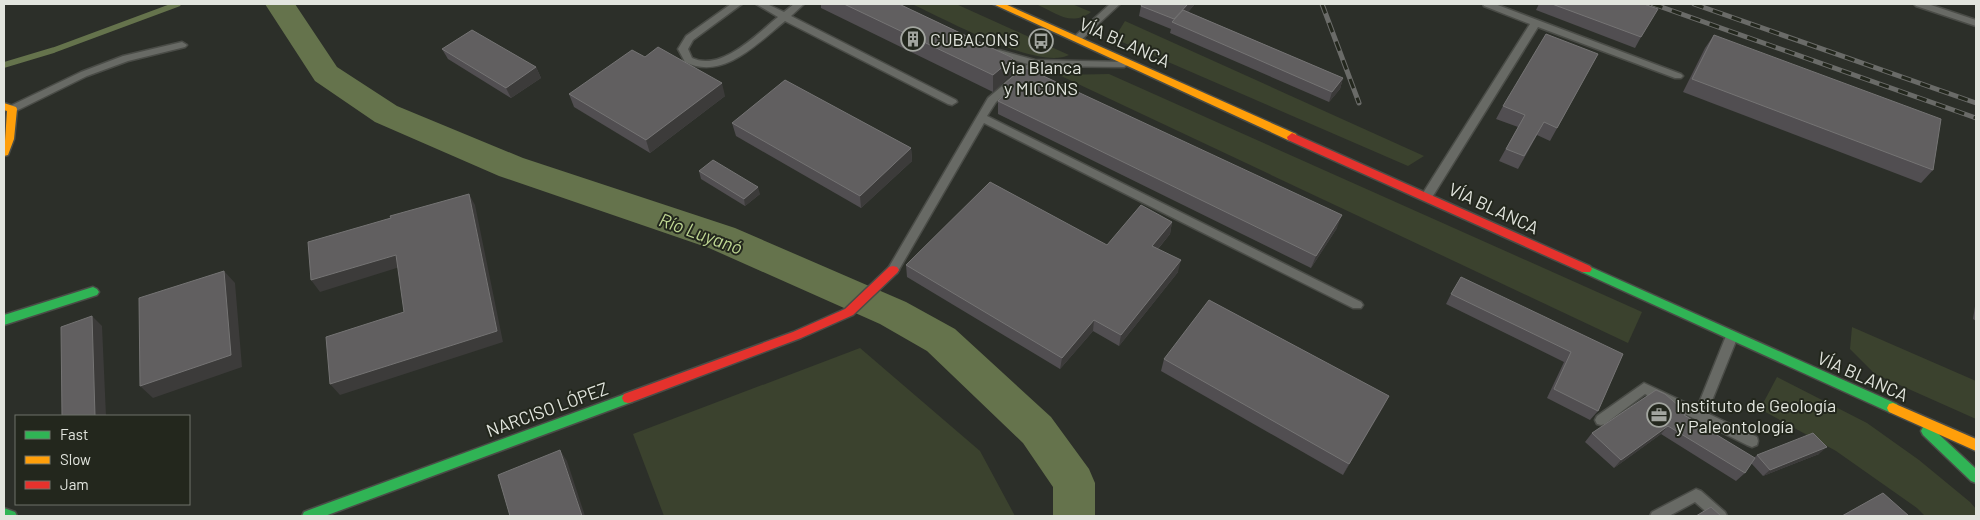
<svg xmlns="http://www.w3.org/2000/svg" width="1980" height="520" viewBox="0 0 1980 520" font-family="Barlow,sans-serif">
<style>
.green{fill:#3b422e}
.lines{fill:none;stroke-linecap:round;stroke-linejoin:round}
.stream{stroke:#65734c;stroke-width:5.5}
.river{fill:#65734c;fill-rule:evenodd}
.lane-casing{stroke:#4a4c47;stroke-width:3}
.fast-casing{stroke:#4a4c47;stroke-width:3}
.slow-casing{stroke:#4a4c47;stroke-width:3}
.jam-casing{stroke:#4a4c47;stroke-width:3}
.lane{fill:#686a65;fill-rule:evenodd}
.fast{fill:#30b455;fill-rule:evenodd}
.slow{fill:#ff9f0a;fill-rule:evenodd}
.jam{fill:#e5322d;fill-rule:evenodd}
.rail-casing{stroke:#6a6b68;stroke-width:5}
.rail{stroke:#23271d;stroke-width:3;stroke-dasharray:10;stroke-linecap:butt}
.wall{fill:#514e51}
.shaded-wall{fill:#3c3b3a}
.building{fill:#615f60;stroke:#757474}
.labels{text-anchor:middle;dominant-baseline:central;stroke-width:4;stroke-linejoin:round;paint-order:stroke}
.poi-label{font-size:18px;fill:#e2e5de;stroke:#23271d;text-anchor:start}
.street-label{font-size:18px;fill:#e2e5de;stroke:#23271d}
.water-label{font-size:19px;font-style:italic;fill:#bed692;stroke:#23271d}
</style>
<rect width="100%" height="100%" fill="#2c2f29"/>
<!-- green -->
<g class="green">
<path d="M912 4H956L1069 55C1038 71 943 18 912 4Z"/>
<path d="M1036 4H1072L1091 12C1071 27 1056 13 1036 4Z"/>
<polygon points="1125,21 1424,156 1408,166 1122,42 1117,34"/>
<polygon points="1109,74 1642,312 1628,343 1059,75"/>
<polygon points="1852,327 1976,381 1976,419 1875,374 1850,349"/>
<polygon points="860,348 980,451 1015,516 664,516 633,434"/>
<polygon points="1777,377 1867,423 1919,460 1970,502 1976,509 1976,516 1925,516 1917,508 1836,451 1760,409"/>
</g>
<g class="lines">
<!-- stream -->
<polyline class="stream" points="4,65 54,50 178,4"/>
<!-- river -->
<polygon class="river" points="265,4 295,4 337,67 397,106 523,158 735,228 906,302 955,329 1051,417 1089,469 1095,483 1095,516 1053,516 1053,487 1023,443 927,351 880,324 709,248 499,176 375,122 315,81"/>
<!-- lane casing -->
<g class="lane-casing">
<g id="lane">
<path d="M731 4H742L693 40 688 49 692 58C721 72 757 34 778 17L756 4H767L784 12 794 4H804L791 16 956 100 957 102 952 105 948 104 785 21C758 43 723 81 685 62L678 49 686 36Z"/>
<polygon points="1110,4 1120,4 1080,41 1074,41 1074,37"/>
<polygon points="1483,4 1495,4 1681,74 1683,76 1681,78 1675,78 1538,27 1431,199 1423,199 1422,196 1423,193 1530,24 1484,6"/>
<polygon points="1914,4 1928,4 1976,20 1976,26 1916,6"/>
<polygon points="182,42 187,45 185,47 128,61 87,76 16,111 12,112 7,109 8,107 81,72 123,56"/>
<polygon points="999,50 1035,60 1127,62 1129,64 1124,67 1037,66 996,102 987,116 1361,302 1363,305 1361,308 1353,308 984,123 897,273 889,273 887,270 889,267 988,98 1028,64 996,55 996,51"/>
<polygon points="1732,331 1736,333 1738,336 1707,413 1757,437 1758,441 1757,445 1752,447 1747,445 1645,394 1605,424 1601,425 1597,424 1595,420 1597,416 1644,383 1697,408 1726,336 1728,333"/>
<polygon points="1696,489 1701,491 1725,512 1727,516 1711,516 1695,502 1669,516 1650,516 1652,512"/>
</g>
</g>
<!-- fast casing -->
<g class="fast-casing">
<g id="fast">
<polygon points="1586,265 1897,404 1899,408 1897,412 1893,413 1889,412 1582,272 1580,269 1582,266"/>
<polygon points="93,287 97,289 99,292 97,295 4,325 4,315"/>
<polygon points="628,393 632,394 634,398 632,402 325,516 302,516 304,512 309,510"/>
<polygon points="1927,425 1931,427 1976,469 1976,483 1971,481 1923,435 1921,431 1923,427"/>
<polygon points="4,508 15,512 17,516 4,516"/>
</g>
</g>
<!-- slow casing -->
<g class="slow-casing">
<g id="slow">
<polygon points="993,4 1005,4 1296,134 1297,137 1292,141 1288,140"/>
<polygon points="4,103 16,107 17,109 14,139 8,155 4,156 7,111 4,110"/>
<polygon points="1893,403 1976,439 1976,451 1889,412 1887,408 1889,404"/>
</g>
</g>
<!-- jam casing -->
<g class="jam-casing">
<g id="jam">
<polygon points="1292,133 1590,266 1592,269 1590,272 1582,272 1288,140 1287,137"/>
<polygon points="893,266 897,267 899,270 897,273 853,315 801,338 632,402 628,403 624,402 622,398 624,394 793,332 845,309 889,267"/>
</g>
</g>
<!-- lane -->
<use href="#lane" class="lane"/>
<!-- fast -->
<use href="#fast" class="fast"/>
<!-- slow -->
<use href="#slow" class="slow"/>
<!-- jam -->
<use href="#jam" class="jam"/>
<!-- rail casing -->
<g class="rail-casing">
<g id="rail">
<polyline points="1322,4 1359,103"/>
<polyline points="1653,4 1976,118"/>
<polyline points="1694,4 1976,103"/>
</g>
</g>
<!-- rail -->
<use href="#rail" class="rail"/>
</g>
<!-- wall -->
<g class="wall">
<polygon points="821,4 899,4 1013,58 1012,74 993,92 821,8"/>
<polygon points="1142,4 1195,4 1188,12 1343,78 1340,89 1329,102 1170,33 1171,29 1139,16 1141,6"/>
<polygon points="1539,4 1644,4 1641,37 1635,48 1536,10"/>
<polygon points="1714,35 1933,170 1921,183 1683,92 1705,48"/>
<polygon points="442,49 536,67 541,78 511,98 448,59"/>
<polygon points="1598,54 1550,141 1537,135 1518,169 1499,161 1518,127 1496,119 1503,106"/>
<polygon points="645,57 725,96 650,153 574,107 569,94"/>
<polygon points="1004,84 1337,228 1311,268 998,114 998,101 1004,95"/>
<polygon points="732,123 911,148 912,161 861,208 736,136"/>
<polygon points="699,171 760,194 745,206 701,179"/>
<polygon points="1172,222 1170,234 1158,249 1178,272 1119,346 1093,331 1060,369 907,277 906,265 1107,245"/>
<polygon points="1451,294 1623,354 1598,411 1590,420 1547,398 1564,362 1446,304"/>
<polygon points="1976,300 1976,321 1973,319"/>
<polygon points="1164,359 1389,396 1343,475 1161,371"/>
<polygon points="1685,415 1754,458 1757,455 1819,454 1763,476 1751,463 1745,473 1736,481 1661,434 1614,468 1585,442 1592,433"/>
</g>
<!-- shaded-wall -->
<g class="shaded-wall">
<polygon points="1188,4 1195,4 1177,24 1174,19"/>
<polygon points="1013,58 1012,74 993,92 993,75"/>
<polygon points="536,67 541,78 511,98 506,88"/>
<polygon points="1343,78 1340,89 1329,102 1332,92"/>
<polygon points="722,83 725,96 650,153 646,140"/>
<polygon points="911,148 912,161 861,208 860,196"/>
<polygon points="758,187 760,194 745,206 744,199"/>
<polygon points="469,194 475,205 503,342 340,395 330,384 497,331"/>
<polygon points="1342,215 1337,228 1311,268 1316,256"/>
<polygon points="1172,222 1170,234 1150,258 1152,246"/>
<polygon points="396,255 403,266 320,292 311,280"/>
<polygon points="1181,260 1178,272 1119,346 1121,335"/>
<polygon points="224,271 235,283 242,367 153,398 140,386"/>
<polygon points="92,316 102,326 106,416 95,416"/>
<polygon points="1094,320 1093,331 1060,369 1062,358"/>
<polygon points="1389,396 1383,408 1343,475 1349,464"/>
<polygon points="1668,426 1661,434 1614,468 1621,460"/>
<polygon points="1827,447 1819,454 1763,476 1770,470"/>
<polygon points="560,450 567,461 585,516 582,516"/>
</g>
<!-- building -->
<g class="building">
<polygon points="844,4 899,4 1013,58 993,75"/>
<polygon points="1142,4 1188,4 1174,19 1141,6"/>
<polygon points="1552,4 1644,4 1658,9 1641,37"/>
<polygon points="1183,10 1343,78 1332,92 1172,22"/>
<polygon points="472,30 536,67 506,88 442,49"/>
<polygon points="1546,34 1598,54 1557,128 1544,122 1524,156 1506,149 1525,115 1503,106"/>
<polygon points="1714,35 1941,119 1933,170 1692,79"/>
<polygon points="658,47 722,83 646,140 569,94 632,50 645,57"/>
<polygon points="1024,67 1342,215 1316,256 998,101 1012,88 1004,84"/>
<polygon points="785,80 911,148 860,196 732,123"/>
<polygon points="713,160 758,187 744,199 699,171"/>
<polygon points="990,182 1107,245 1141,205 1172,222 1152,246 1181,260 1121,335 1094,320 1062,358 906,265"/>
<polygon points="469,194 497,331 330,384 326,337 404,312 396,255 311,280 308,242 391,218 390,216"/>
<polygon points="224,271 231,355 140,386 139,298"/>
<polygon points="1461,277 1623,354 1598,411 1554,389 1571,352 1451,294"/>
<polygon points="1209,300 1389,396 1349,464 1164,359"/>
<polygon points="92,316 95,416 62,416 61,327"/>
<polygon points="1656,390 1665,394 1687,413 1684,415 1755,458 1745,473 1668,426 1621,460 1592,433"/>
<polygon points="1813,433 1827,447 1770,470 1757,455"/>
<polygon points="560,450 582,516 510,516 498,475"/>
<polygon points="1883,493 1909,516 1842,516"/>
<polygon points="1711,507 1721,516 1696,516"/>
</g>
<!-- icons -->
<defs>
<g id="building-ring" transform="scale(1.25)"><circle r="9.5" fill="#23271d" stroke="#a2a59f" stroke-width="1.5"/><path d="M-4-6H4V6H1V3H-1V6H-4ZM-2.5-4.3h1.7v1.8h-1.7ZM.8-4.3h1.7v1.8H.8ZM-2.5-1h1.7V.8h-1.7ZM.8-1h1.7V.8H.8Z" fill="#a2a59f"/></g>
<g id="bus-ring" transform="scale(1.25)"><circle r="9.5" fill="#23271d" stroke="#a2a59f" stroke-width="1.5"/><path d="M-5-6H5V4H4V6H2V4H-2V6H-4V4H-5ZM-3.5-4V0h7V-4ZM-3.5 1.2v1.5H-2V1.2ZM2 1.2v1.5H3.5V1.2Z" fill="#a2a59f"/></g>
<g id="office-ring" transform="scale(1.25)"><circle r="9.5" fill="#23271d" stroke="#a2a59f" stroke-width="1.5"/><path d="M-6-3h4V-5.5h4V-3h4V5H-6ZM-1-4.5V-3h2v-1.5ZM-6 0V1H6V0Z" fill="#a2a59f"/></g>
</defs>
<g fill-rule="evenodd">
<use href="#building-ring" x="913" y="39"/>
<use href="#bus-ring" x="1041" y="41"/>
<use href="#office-ring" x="1659" y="415"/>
</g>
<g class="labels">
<!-- poi labels -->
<g class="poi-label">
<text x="930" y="39">CUBACONS</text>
<text x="1041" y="67" text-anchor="middle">Via Blanca<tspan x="1041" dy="21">y MICONS</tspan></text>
<text x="1676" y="405">Instituto de Geología<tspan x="1676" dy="21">y Paleontología</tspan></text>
</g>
<!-- street labels -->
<g class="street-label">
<text transform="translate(1125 42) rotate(24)">VÍA BLANCA</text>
<text transform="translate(1494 208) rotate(25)">VÍA BLANCA</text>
<text transform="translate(1863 376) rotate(24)">VÍA BLANCA</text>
<text transform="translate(547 409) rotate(-20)">NARCISO LÓPEZ</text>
</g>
<!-- water labels -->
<g class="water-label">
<text transform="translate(701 233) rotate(20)">Río Luyanó</text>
</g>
</g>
<!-- border -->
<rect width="1980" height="520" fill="none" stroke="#e2e5de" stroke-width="10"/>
<!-- legend -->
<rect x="15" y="415" width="175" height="90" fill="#23271d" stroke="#6f736a"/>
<rect x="25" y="431" width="25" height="8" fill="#30b455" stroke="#6f736a"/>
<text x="60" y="440" font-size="15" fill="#e2e5de">Fast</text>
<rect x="25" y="456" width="25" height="8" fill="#ff9f0a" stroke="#6f736a"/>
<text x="60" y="465" font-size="15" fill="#e2e5de">Slow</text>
<rect x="25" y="481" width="25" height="8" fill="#e5322d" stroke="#6f736a"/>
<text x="60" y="490" font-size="15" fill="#e2e5de">Jam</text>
</svg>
